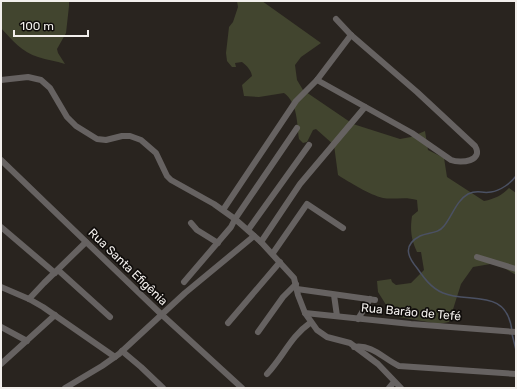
<svg xmlns="http://www.w3.org/2000/svg" width="517" height="389" viewBox="0 0 517 389" font-family="Rubik,sans-serif">
<style>
.green{fill:#42452f}
.lines{fill:none;stroke-linecap:round;stroke-linejoin:round}
.stream{stroke:#4b5163;stroke-width:1.5}
.minor{stroke:#666261;stroke-width:6}
.labels{text-anchor:middle;dominant-baseline:central;stroke-width:3.5;stroke-linejoin:round;paint-order:stroke}
.street-label{font-size:12px;fill:#f2efec;stroke:#100d0b}
</style>
<rect width="100%" height="100%" fill="#29241f"/>
<!-- green -->
<g class="green">
<path d="M1 1H69V6L66 33 57 49 58 53 65 64C56 61 47 60 38 57 23 53 11 39 1 28Z"/>
<path d="M237 1H262L321 43 301 57 295 65 297 80 303 90 353 124 400 139 411 137 425 131 428 150 444 158 447 177 484 201C495 199 502 195 509 188L516 193V275L496 263 473 267 461 284 449 322 439 324 393 316 378 292 377 281 391 279 392 282 396 285 411 283 424 270 421 252H417C411 239 410 230 412 216L418 211 417 200C405 196 394 200 383 198 370 195 349 182 338 175L334 145 316 129 313 130 307 142 303 143 299 139C297 125 298 103 284 93L259 97 244 96 242 85 252 76C251 70 247 66 242 62L235 63 236 67H232L227 61 226 53 229 27 233 22 238 7Z"/>
</g>
<g class="lines">
<!-- stream -->
<g class="stream">
<path d="M512 331C507 287 469 304 443 293 431 288 424 278 417 268 407 256 403 245 420 236 428 232 438 234 444 226 452 216 457 200 468 194 479 189 481 194 491 192 500 191 511 183 516 176"/>
<polyline points="512,334 516,350"/>
</g>
<!-- minor -->
<g class="minor">
<polyline points="1,80 28,77 41,80 50,88 67,117 76,126 97,139 106,140 122,136 130,136 141,140 156,153 167,176 171,180 214,204 235,219 261,242 294,278 298,295 305,313 317,330 327,337 350,343 378,364 401,388"/>
<path d="M317 80 412 133 451 160C461 164 484 161 475 146L417 92 351 35 336 19"/>
<polyline points="1,160 161,314 242,388"/>
<polyline points="223,210 296,101 317,80 351,35"/>
<polyline points="191,223 197,230 218,243"/>
<polyline points="1,227 55,273"/>
<polyline points="248,230 309,145"/>
<polyline points="261,242 300,184 365,107"/>
<polyline points="273,253 307,204 343,228"/>
<polyline points="477,257 516,269"/>
<polyline points="58,270 110,317"/>
<polyline points="184,282 231,227 235,219 297,128"/>
<polyline points="1,287 29,299 43,307 115,357"/>
<polyline points="297,289 375,300"/>
<polyline points="334,295 337,316"/>
<polyline points="29,299 44,283 86,242"/>
<polyline points="305,313 411,324 516,332"/>
<polyline points="358,319 370,299"/>
<polyline points="228,323 280,262"/>
<polyline points="1,327 27,341"/>
<polyline points="258,332 283,297 296,284"/>
<path d="M354 347C372 344 384 359 399 366L516 374"/>
<polyline points="122,351 141,367 163,388"/>
<polyline points="1,364 55,315"/>
<path d="M267 374C283 357 291 336 310 323"/>
<polyline points="65,388 102,366 119,354 185,293 254,236"/>
<polyline points="389,388 394,382"/>
</g>
</g>
<g class="labels">
<!-- street labels -->
<g class="street-label">
<text transform="translate(128 267) rotate(44)">Rua Santa Efigênia</text>
<text transform="translate(411 312) rotate(5)">Rua Barão de Tefé</text>
</g>
</g>
<!-- border -->
<rect width="517" height="389" fill="none" stroke="#f2efec" stroke-width="4"/>
<!-- scale -->
<path d="M14 30v6h74v-6" fill="none" stroke="#f2efec" stroke-width="2"/>
<text x="20" y="30" font-size="12" fill="#f2efec" stroke="#100d0b" stroke-width="3" paint-order="stroke">100 m</text>
</svg>
